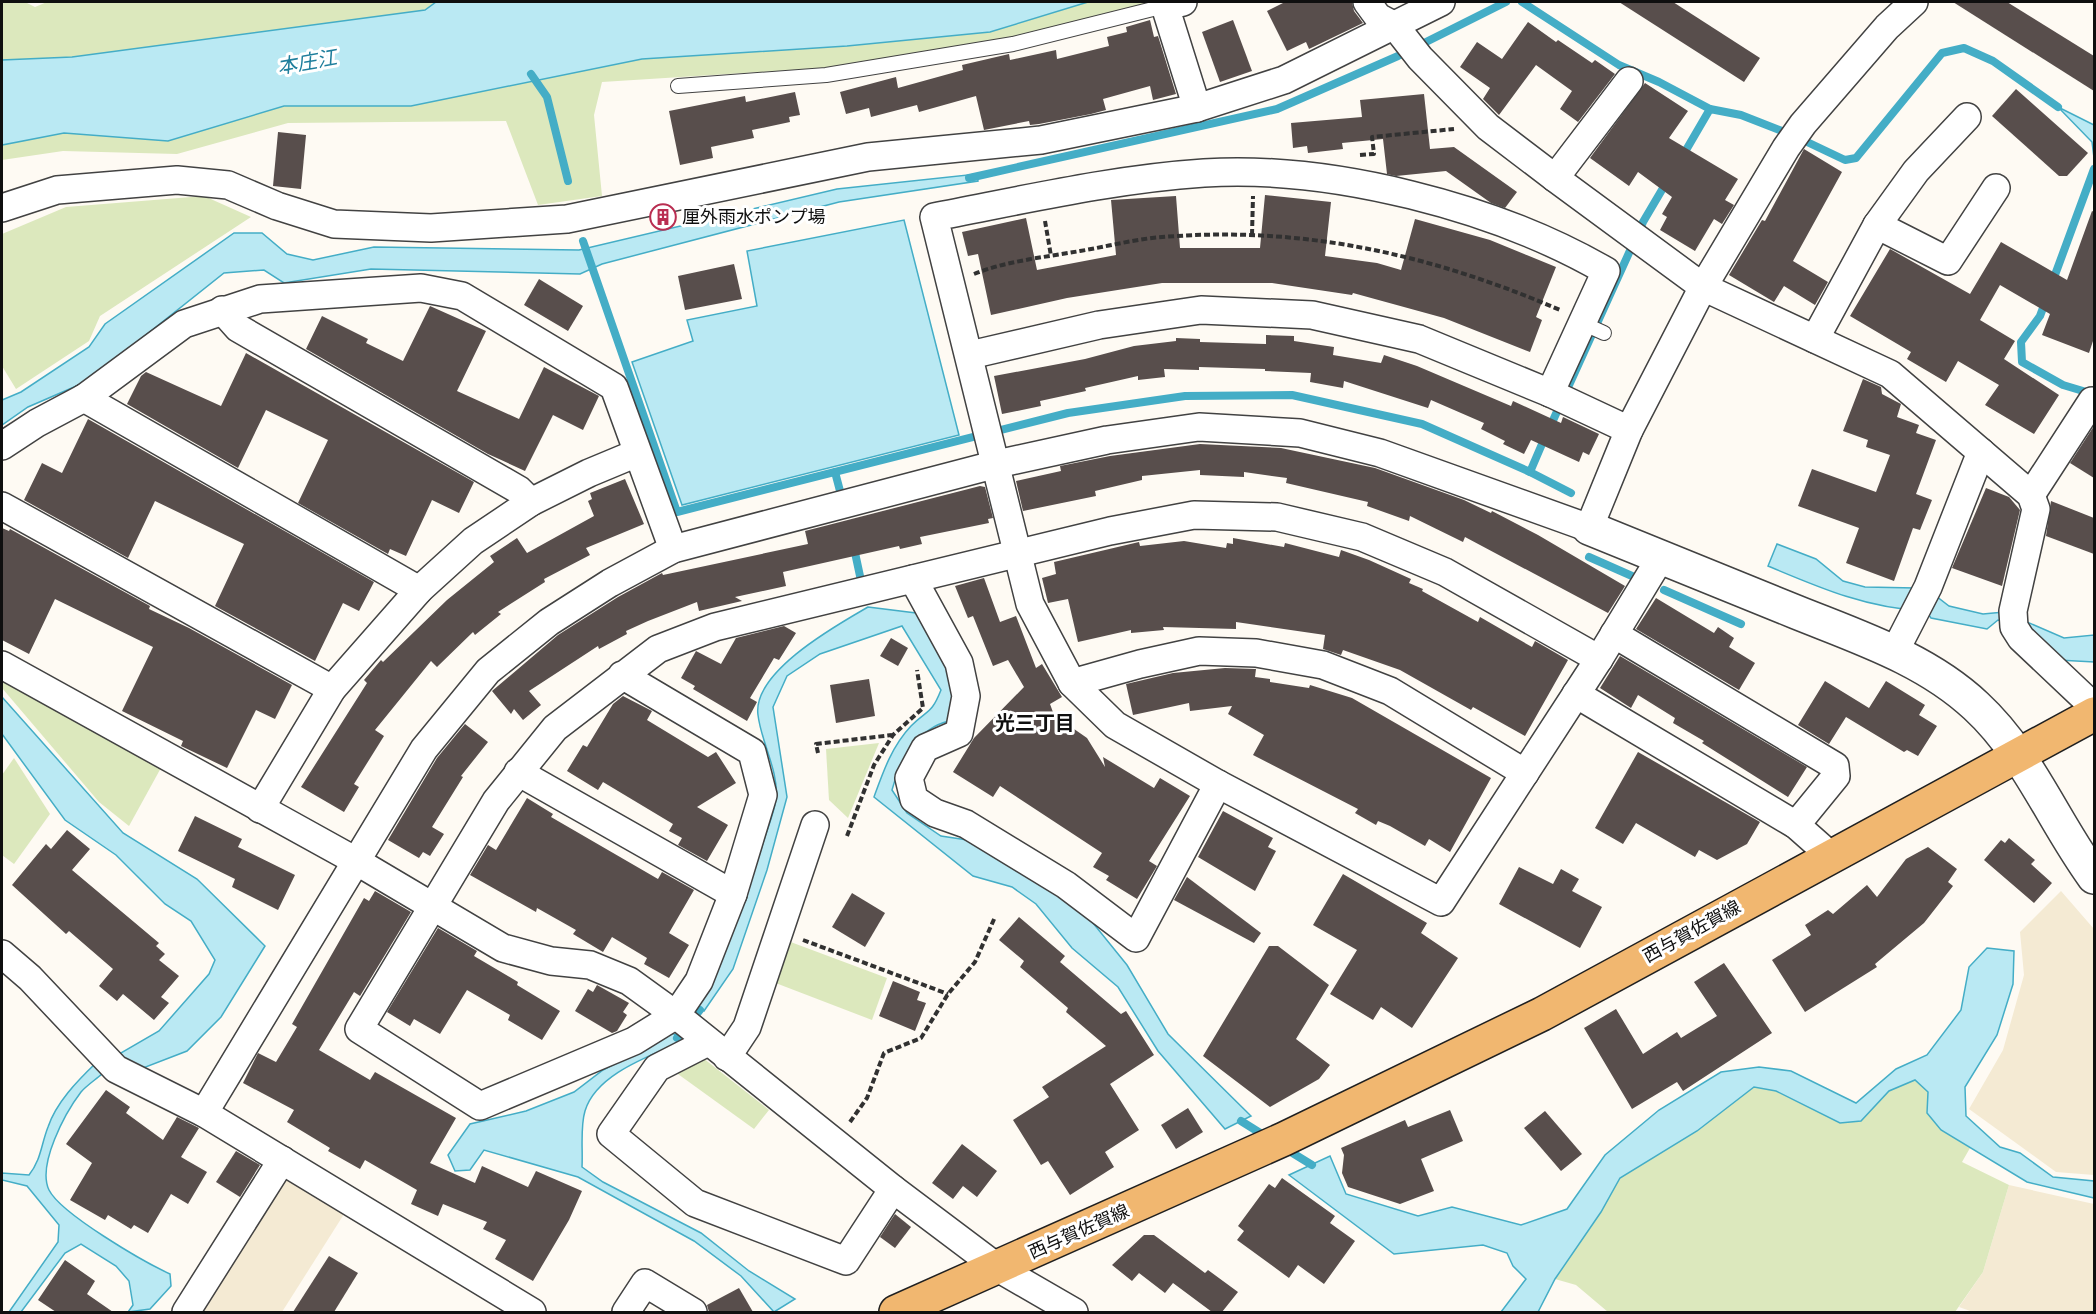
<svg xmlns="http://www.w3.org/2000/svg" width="2096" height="1314" viewBox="0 0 2096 1314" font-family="Spectral,'Noto Sans JP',serif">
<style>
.farmland{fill:#f4ead3}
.green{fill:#dce8bd}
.water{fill:#bae9f3;stroke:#44adc6;stroke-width:1.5}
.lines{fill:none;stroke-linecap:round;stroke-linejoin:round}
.stream{stroke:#44adc6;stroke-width:8}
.building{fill:#584e4c}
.service-casing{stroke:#424242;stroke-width:16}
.minor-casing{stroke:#424242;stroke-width:30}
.tertiary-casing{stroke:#424242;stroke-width:36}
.primary-casing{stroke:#202020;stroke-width:36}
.path{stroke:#313131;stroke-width:4;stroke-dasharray:6 3;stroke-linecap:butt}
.service{stroke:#fff;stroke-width:14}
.minor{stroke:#fff;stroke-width:27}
.tertiary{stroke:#fff;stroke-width:33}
.primary{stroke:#f1b770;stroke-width:33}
.labels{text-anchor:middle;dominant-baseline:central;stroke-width:6;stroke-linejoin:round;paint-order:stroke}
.poi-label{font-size:18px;fill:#0f0f0f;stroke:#fff;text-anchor:start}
.street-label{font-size:18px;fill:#0f0f0f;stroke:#fff}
.water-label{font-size:20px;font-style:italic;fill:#1e7e9c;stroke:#fff}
.neighbourhood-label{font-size:20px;font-weight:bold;fill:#0f0f0f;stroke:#fff}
</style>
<rect width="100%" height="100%" fill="#fefaf3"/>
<!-- farmland -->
<g class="farmland">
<polygon points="2061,891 2094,929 2094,1175 2056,1172 1969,1109 2003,1050 2024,975 2020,932"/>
<polygon points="280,1171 346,1211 282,1312 194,1312"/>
<polygon points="2009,1185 2094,1204 2094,1312 1973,1312 1959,1307 1983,1272"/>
</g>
<!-- green -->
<g class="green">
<polygon points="2,2 25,2 35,7 47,2 436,2 425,10 72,57 2,60"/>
<polygon points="1088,2 1150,2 1005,41 825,68 602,82 594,115 602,196 538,205 506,121 288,123 177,154 63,151 2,160 2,127 284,106 411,106 642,59 847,46 990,32"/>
<polygon points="204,196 251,217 100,316 89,341 16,389 2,366 2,234 66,207"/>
<polygon points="2,674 162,766 129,826 99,802 2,688"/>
<polygon points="879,743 848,818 829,800 826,749"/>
<polygon points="14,758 50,814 14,864 2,855 2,775"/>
<polygon points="788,941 887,978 872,1020 773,982"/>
<polygon points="703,1058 769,1110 754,1129 671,1069"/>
<polygon points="1915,1080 1928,1092 1927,1113 1942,1130 1970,1148 1962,1162 2009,1185 1983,1272 1955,1312 1608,1312 1576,1285 1555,1279 1601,1212 1620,1178 1697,1131 1754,1087 1776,1091 1840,1123 1861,1121 1889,1091"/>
</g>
<!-- water -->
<g class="water">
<polygon points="436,2 1088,2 990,32 847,46 642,59 411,106 284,106 168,141 64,133 2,145 2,60 72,57 425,10"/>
<polygon points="2058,107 2094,125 2094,158 2092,142"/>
<polygon points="977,174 978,181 839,202 602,264 580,274 371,269 284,283 264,270 224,273 88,381 28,407 2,425 2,400 21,392 89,347 105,324 234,233 262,233 287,254 313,260 374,247 579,250 837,189"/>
<polygon points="904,220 959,435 682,505 632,362 693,341 687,320 757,306 747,251"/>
<path d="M1777 544 1816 559 1843 581 1865 587 1916 588 1932 593 1949 606 1983 614 2004 612 2064 638 2094 635V662L2058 660 2027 627 1998 620 1987 629 1931 618 1926 611C1869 609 1820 588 1768 566Z"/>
<path d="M868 607 916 613 949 668 956 696 949 721C918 728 900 761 892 790L907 813 941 836 974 841 1076 902 1127 965 1168 1034 1251 1116 1225 1129 1158 1051 1118 987 1072 948 1036 904 1012 887 973 876 874 797C883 772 892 746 911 726 928 709 931 715 941 690L902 626 820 654 787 676 773 707 787 797 767 870 733 969 704 1011 697 1008C724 953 745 902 763 843 767 829 774 814 776 799 779 771 761 742 758 715 752 672 837 625 868 607Z"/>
<polygon points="2,697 123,833 197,879 265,946 221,1017 187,1051 138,1070 119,1054 159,1031 209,974 215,960 191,921 165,904 116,855 65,820 2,734"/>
<polygon points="1987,948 2014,951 2013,984 1997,1035 1965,1087 1966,1116 2000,1147 2020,1153 2053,1177 2094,1181 2094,1198 2027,1182 1941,1130 1927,1113 1928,1092 1915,1080 1889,1091 1861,1121 1840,1123 1776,1091 1754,1087 1697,1131 1620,1178 1601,1212 1555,1279 1538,1312 1501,1312 1526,1279 1513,1266 1507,1253 1483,1245 1394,1254 1289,1175 1330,1156 1346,1194 1418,1216 1452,1207 1521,1225 1567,1209 1605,1155 1659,1110 1721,1072 1759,1067 1791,1071 1856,1103 1896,1069 1927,1055 1961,1010 1969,967"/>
<path d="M673 1033 681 1042C650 1056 596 1074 585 1111 580 1127 583 1150 582 1167L603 1182 701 1233 749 1271 795 1299 774 1312 741 1276 694 1241 578 1177 484 1150 470 1170 455 1171 448 1155 470 1124 526 1111 574 1092 603 1070Z"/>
<path d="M96 1063 102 1074C95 1080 86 1086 81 1092 65 1113 37 1165 49 1190 61 1214 144 1262 170 1274L171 1286 150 1309 128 1312 133 1305 129 1281 116 1266 81 1244 65 1253 21 1312H9L58 1242 59 1225 27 1186 2 1180V1173L29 1175C41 1160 41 1145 48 1127 56 1103 77 1081 96 1063Z"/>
</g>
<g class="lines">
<!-- stream -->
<g class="stream">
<polyline points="1522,2 1619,65 1659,82 1710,109"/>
<polyline points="531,74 547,97 568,181"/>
<polyline points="1805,141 1845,160 1856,158 1942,53 1964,48 1993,61 2058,107"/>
<polyline points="1682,157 1710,109 1741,115 1782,131"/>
<polyline points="969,178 1277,109 1398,56 1506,2"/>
<polyline points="583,241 677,512 1068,413 1185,396 1292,395 1422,424 1530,472 1571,493"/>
<polyline points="2052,283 2094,169"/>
<polyline points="2046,300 2040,316 2021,342 2022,362 2063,385 2093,394"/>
<polyline points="1550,427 1643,222 1666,183"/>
<polyline points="835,472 840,491"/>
<polyline points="1530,472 1545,437"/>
<polyline points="854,548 860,576"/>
<polyline points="1589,557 1632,576"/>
<polyline points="1664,590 1741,624"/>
<polyline points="677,1038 700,1010"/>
<polyline points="1241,1121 1265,1136"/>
<polyline points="1286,1149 1312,1165"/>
</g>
</g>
<!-- building -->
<g class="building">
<polygon points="1285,2 1352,2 1354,11 1363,23 1309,49 1306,42 1287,51 1267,11"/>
<polygon points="1619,2 1673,2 1760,58 1744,82"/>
<polygon points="1953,2 2007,2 2094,56 2094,91"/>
<polygon points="1150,20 1154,37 1158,36 1176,94 1153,100 1150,86 1103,99 1106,110 1091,114 1039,124 1030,125 1029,121 984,130 976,96 919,112 917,105 871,117 869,108 846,114 840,92 896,77 898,88 963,70 962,65 1009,54 1010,60 1056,50 1057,59 1109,46 1107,37 1127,32 1126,27"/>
<polygon points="1233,20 1252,71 1220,82 1202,32"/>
<polygon points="1528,22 1556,42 1558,40 1592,63 1595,60 1615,74 1578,122 1560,109 1572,91 1536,65 1499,115 1483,99 1490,88 1460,67 1477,42 1502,59"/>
<polygon points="1645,83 1688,111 1669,138 1738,179 1725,200 1734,205 1722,224 1714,219 1695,251 1660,230 1667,217 1662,214 1672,197 1638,172 1629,186 1590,158"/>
<polygon points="2016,89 2088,153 2067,176 2059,176 1992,116"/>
<polygon points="795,92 800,115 789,117 790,122 752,130 754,138 711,147 713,158 680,165 669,111 745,96 746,102"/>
<polygon points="1424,94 1430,149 1454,147 1517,192 1505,208 1491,203 1446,171 1396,176 1387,174 1383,139 1342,143 1343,149 1308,153 1307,146 1293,148 1291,123 1362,117 1360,100"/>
<polygon points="278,132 306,135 301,189 273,186"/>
<polygon points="1804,149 1842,172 1793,261 1828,282 1815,305 1784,286 1774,302 1729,275 1762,220 1765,221"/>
<polygon points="1265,195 1331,202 1325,256 1377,263 1401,270 1415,219 1490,240 1556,267 1536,317 1542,320 1530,352 1444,318 1353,293 1352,295 1272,283 1162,283 1067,298 991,315 978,254 968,256 962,232 1026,218 1037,270 1116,255 1111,200 1176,196 1180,248 1260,248"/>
<polygon points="2092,211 2094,212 2094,338 2089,353 2042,335 2050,314 2000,285 1980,320 2015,341 2004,359 2059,395 2034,434 1985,405 1999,385 1958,361 1946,382 1907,359 1911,352 1850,316 1890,249 1970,294 2001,242 2067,280"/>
<polygon points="734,264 742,299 685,310 678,276"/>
<polygon points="539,279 583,306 568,331 524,305"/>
<polygon points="430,306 486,331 457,391 519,419 544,367 599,396 583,430 553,415 525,471 488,454 306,349 322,316 368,339 366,343 403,361"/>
<polygon points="1266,335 1294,336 1294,341 1334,347 1333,355 1381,363 1384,355 1417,366 1511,406 1513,401 1561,423 1563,417 1599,434 1589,455 1583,452 1579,462 1531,440 1524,454 1503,444 1505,441 1481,429 1484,423 1431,400 1428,408 1344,381 1343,388 1310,382 1311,373 1265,371 1265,369 1199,367 1199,370 1164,369 1165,377 1138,380 1138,376 1085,388 1086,391 1040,401 1041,406 1002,414 994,376 1085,359 1134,346 1176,341 1176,338 1200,339 1200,342 1266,344"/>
<polygon points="246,353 474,482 459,513 432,500 406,556 390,549 388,554 298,503 328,440 266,410 238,468 127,404 141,376 146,372 221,406"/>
<polygon points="1863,379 1881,387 1882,394 1901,404 1897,417 1919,425 1916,433 1936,440 1916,494 1932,500 1920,530 1913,528 1894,581 1846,563 1859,528 1798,506 1812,469 1876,492 1890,455 1866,447 1868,440 1843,431"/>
<polygon points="88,419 374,582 359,611 343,603 315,661 215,606 244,544 155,501 128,558 24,500 42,463 62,473"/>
<polygon points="2094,426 2094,478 2070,463"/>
<polygon points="1200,444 1281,448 1375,468 1464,500 1491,513 1492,511 1538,535 1625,586 1608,613 1465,537 1463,542 1410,516 1409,521 1367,506 1368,502 1286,483 1287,478 1244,472 1244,477 1200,475 1200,470 1142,476 1142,480 1095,491 1096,496 1023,511 1016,481 1061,471 1060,466 1110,456"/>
<polygon points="625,479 644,524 586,548 590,555 544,579 545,582 498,612 501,614 475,635 473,632 437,667 431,661 375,730 384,736 354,784 359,787 344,812 301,787 367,683 364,680 381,660 383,662 447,600 494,562 490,556 517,538 527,553 594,516 588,501 592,499 590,493"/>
<polygon points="980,486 985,487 993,518 988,519 989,523 920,537 922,544 900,549 899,546 783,572 786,586 735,597 742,601 699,611 697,602 648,621 626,631 627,634 599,649 598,646 529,691 541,705 523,720 514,709 511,714 492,691 558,635 618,597 662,573 663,575 808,544 805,531"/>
<polygon points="1986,488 2009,497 2020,510 2002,586 1952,568"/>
<polygon points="2051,501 2094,518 2094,554 2046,536"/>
<polygon points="2,528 9,531 10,529 150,606 149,609 189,628 292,685 275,719 256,710 227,768 181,746 183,741 122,711 153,647 55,599 29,654 2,640"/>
<polygon points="1233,538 1284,547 1285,543 1339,557 1341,550 1369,560 1411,579 1409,583 1423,589 1422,591 1478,622 1480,617 1532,647 1535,641 1568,660 1525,736 1473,707 1471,710 1400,670 1343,650 1341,655 1323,649 1325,635 1236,622 1236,629 1163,627 1164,630 1131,633 1131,630 1078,642 1068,599 1048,603 1042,578 1056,574 1054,562 1139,542 1140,546 1184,541 1226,548 1227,543 1233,544"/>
<polygon points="984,578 1000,622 1016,616 1036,668 1042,664 1062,697 1050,704 1054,715 1087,738 1105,767 1103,757 1154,788 1160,778 1190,796 1149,861 1157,866 1137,899 1106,880 1109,876 1093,867 1102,853 1000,786 993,797 953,772 974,738 1024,687 1008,660 993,666 973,616 968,618 955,586"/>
<polygon points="1656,598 1714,633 1718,627 1734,638 1729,647 1755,663 1739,690 1636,629"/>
<polygon points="784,626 796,633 779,660 774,658 750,698 757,702 747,721 693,689 695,686 681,678 696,651 721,664 736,638"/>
<polygon points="891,638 908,648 898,666 880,656"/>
<polygon points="1620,656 1807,767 1788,797 1702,743 1704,741 1673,723 1675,718 1638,695 1631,708 1600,688"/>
<polygon points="1225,668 1256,669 1255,677 1270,679 1270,682 1309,688 1310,685 1352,698 1491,778 1450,852 1429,839 1425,846 1390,826 1378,821 1376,825 1355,813 1358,809 1253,755 1264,735 1228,714 1232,706 1190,711 1189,703 1133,715 1126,684 1173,673"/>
<polygon points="869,679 875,716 836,723 830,685"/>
<polygon points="1825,681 1869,708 1886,681 1925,705 1919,715 1937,726 1918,756 1907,750 1904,752 1846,717 1829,744 1798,725"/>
<polygon points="623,696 652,711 647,720 708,757 716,752 736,783 697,807 728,825 707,861 678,845 682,838 669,831 673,824 603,782 598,790 567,771 583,745 587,747 613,704"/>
<polygon points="465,724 488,742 461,776 463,777 432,827 444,834 430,856 423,852 419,858 388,840 437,758"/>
<polygon points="1638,752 1760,822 1747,844 1717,860 1699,850 1695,857 1636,823 1623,844 1595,828"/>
<polygon points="527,798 553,814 551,817 658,879 662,872 694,890 669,933 689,945 669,978 644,964 647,958 612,937 603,952 573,934 576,930 537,908 536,912 470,875 488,845 496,850"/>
<polygon points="1223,811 1273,838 1268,847 1276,851 1255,891 1198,857"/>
<polygon points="195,816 242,839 238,847 295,875 278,910 232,887 235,879 178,851"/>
<polygon points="67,830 90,849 72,870 159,943 156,946 165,954 159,960 179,976 161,997 169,1003 154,1020 123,994 117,1001 99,986 113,969 69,931 66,934 12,885 46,844 51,849"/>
<polygon points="2009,838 2035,860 2031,864 2052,883 2034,903 1984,860 2001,840 2005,843"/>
<polygon points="1928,847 1957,869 1948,882 1953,886 1924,923 1875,964 1877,967 1805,1012 1772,960 1811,935 1805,925 1828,910 1833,914 1867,885 1877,897 1906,859"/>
<polygon points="1519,867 1553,884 1561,869 1579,879 1572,891 1602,907 1580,948 1499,904"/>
<polygon points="1343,874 1427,923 1421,933 1458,958 1412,1028 1381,1007 1373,1020 1330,994 1357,950 1313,925"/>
<polygon points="1187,877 1261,933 1254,943 1174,900"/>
<polygon points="375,891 411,912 360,996 354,992 319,1050 370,1080 375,1072 456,1118 430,1163 475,1183 482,1166 528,1187 536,1171 582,1191 569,1220 533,1281 495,1259 506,1240 483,1229 487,1222 443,1204 438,1216 411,1204 417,1190 365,1160 360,1169 328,1151 330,1148 287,1122 294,1110 243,1083 258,1053 276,1062 297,1027 292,1024 364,898 369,901"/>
<polygon points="852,893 885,913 865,947 832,927"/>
<polygon points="1019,917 1065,956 1060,962 1121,1014 1126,1011 1154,1055 1110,1084 1139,1130 1105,1152 1114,1167 1070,1195 1048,1161 1041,1165 1013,1120 1049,1097 1042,1087 1106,1046 1066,1012 1068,1008 1020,967 1024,961 999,940"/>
<polygon points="438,928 477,951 474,956 518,982 517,985 560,1011 542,1040 508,1020 510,1015 467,990 440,1034 414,1019 410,1026 387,1012"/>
<polygon points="1269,946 1278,946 1329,985 1296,1039 1330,1065 1319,1079 1270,1107 1203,1056"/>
<polygon points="1724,963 1772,1033 1683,1091 1677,1082 1632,1109 1584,1028 1616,1009 1643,1054 1677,1032 1681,1038 1717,1016 1694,982"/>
<polygon points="893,981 920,992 917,1000 926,1003 915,1031 879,1016"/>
<polygon points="597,985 629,1003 623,1012 627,1015 617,1031 612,1033 575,1011 588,989 593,992"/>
<polygon points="106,1090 130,1107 126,1113 163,1140 177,1117 199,1128 181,1157 207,1172 188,1204 171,1194 148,1233 134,1225 131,1229 108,1215 105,1220 70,1200 92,1163 66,1144"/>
<polygon points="1188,1108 1203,1132 1176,1149 1161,1125"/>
<polygon points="1450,1110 1463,1141 1421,1159 1434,1191 1400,1204 1348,1187 1342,1173 1344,1155 1341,1148 1405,1120 1408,1127"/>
<polygon points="1545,1111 1582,1154 1561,1171 1524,1128"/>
<polygon points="962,1144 997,1171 977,1197 963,1186 953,1199 932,1183"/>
<polygon points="236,1151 260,1165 240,1197 216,1182"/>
<polygon points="1282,1178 1335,1216 1330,1223 1355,1241 1324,1284 1298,1265 1289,1278 1237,1240 1244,1231 1238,1226 1269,1184 1275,1188"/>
<polygon points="895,1214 911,1227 895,1248 880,1237"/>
<polygon points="1144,1235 1154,1235 1205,1273 1208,1270 1238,1292 1222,1312 1212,1312 1173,1283 1165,1293 1139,1273 1132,1281 1112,1265"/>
<polygon points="329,1256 358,1273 334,1312 293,1312"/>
<polygon points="65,1260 95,1281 87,1294 113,1312 56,1312 38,1300"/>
<polygon points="739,1288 753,1312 709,1312 707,1305"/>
</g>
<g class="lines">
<!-- service casing -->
<g class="service-casing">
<g id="service">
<polyline points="678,86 826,75 1013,44 1165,6"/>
<polyline points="1582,323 1604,333"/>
</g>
</g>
<!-- minor casing -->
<g class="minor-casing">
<g id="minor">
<polyline points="1183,2 1165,6 1197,108"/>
<polyline points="1367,2 1378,17 1395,26 1420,58 1488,127 1555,178 1703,287 1890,374 2031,495 2036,509 2013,611 2014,627 2021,638 2094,707"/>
<polyline points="1555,178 1629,81"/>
<polyline points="2,208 57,190 177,180 228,185 277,206 334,224 431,228 567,219 868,157 1041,140 1197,108 1284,80 1441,2"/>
<polyline points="1877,225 1916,171 1967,117"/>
<polyline points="222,310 238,328 519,490 531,502"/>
<polyline points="1815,339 1877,225 1948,261 1996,188"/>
<polyline points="970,355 1099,325 1201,310 1312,315 1419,339 1550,393 1629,430"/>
<path d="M1550 393 1606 271C1496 207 1331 165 1204 173 1113 179 1023 200 934 217L1030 604 1072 683 1115 725 1218 784 1441 902 1599 659 1661 557"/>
<polyline points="84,398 419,590"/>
<polyline points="2,446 37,423 84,398 184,324 260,299 421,288 462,296 614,387 673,549"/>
<polyline points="2031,495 2092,401"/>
<polyline points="2,506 332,689"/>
<polyline points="913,579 959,663 966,696 959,733 925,748 909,778 914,799 935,813 966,824 1066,885 1136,938 1218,784"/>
<polyline points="1614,634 1835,766 1836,776 1796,825"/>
<polyline points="1894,653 1928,587 1981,452"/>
<polyline points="2,665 356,861 503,948 551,961 590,965 629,981 676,1015 893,1189 998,1268 1074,1312"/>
<polyline points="622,675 752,752 763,795 733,894 699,981 676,1015 634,1041 480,1106 359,1029 496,801 555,728 658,649 715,627 1110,531 1194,515 1277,517 1362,537 1445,572 1599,659"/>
<polyline points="1072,683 1140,664 1199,651 1256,653 1323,665 1390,691 1525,773"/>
<polyline points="1576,694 1796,825 1831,856"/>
<polyline points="518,772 733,894"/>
<polyline points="260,809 332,689 419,590 473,541 531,502 589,473 637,453"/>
<polyline points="2,954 30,978 116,1069 204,1113 532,1312"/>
<polyline points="708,1042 657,1068 611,1134 695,1203 846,1261 893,1189"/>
<polyline points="727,1057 747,1027 815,825"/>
<polyline points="204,1113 424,749 488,671 549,622 610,583 673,549 997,464 1107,440 1199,427 1300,433 1380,453 1589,528 1629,430 1703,287 1786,148 1803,124 1887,27 1914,2"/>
<polyline points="186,1312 282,1160"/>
<polyline points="626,1312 645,1283 693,1312"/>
</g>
</g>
<!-- tertiary casing -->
<g class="tertiary-casing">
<path id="tertiary" d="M1589 528C1658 556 1727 584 1796 612 1858 637 1926 659 1976 706 2028 754 2053 821 2094 877"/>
</g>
<!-- primary casing -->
<g class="primary-casing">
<polyline id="primary" points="896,1312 1284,1139 1542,1014 2094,714"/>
</g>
<!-- path -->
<g class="path">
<polyline points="1360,155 1374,154 1372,137 1454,129"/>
<polyline points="1045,221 1051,256"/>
<polyline points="1252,235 1253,196"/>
<path d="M974 274C1006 261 1046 257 1080 251 1104 247 1128 241 1152 238 1296 224 1428 253 1560 310"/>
<polyline points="818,753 816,744 892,735"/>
<polyline points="847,836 874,765 893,735 923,708 917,670"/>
<polyline points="803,940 948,994"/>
<polyline points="850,1122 867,1098 884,1053 921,1038 948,994 975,962 995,917"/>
</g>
<!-- service -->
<use href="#service" class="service"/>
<!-- minor -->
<use href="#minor" class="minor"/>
<!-- tertiary -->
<use href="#tertiary" class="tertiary"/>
<!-- primary -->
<use href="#primary" class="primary"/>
</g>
<!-- icons -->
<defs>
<g id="building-ring" transform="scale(1.35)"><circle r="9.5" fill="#fff" stroke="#b92e51" stroke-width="1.5"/><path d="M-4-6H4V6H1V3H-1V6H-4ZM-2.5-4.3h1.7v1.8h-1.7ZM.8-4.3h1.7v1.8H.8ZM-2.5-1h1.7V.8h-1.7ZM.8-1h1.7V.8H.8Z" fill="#b92e51"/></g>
</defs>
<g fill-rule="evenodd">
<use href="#building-ring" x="663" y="217"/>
</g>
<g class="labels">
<!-- poi labels -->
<g class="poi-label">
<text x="682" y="217">厘外雨水ポンプ場</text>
</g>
<!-- street labels -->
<g class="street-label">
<text transform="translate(1692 932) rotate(-29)">西与賀佐賀線</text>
<text transform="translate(1079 1232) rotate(-24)">西与賀佐賀線</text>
</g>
<!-- water labels -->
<g class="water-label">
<text transform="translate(307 63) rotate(-10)">本庄江</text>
</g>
<!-- neighbourhood labels -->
<g class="neighbourhood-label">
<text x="1035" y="724">光三丁目</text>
</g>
</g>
<!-- border -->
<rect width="2096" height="1314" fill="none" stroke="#0f0f0f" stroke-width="6"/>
</svg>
